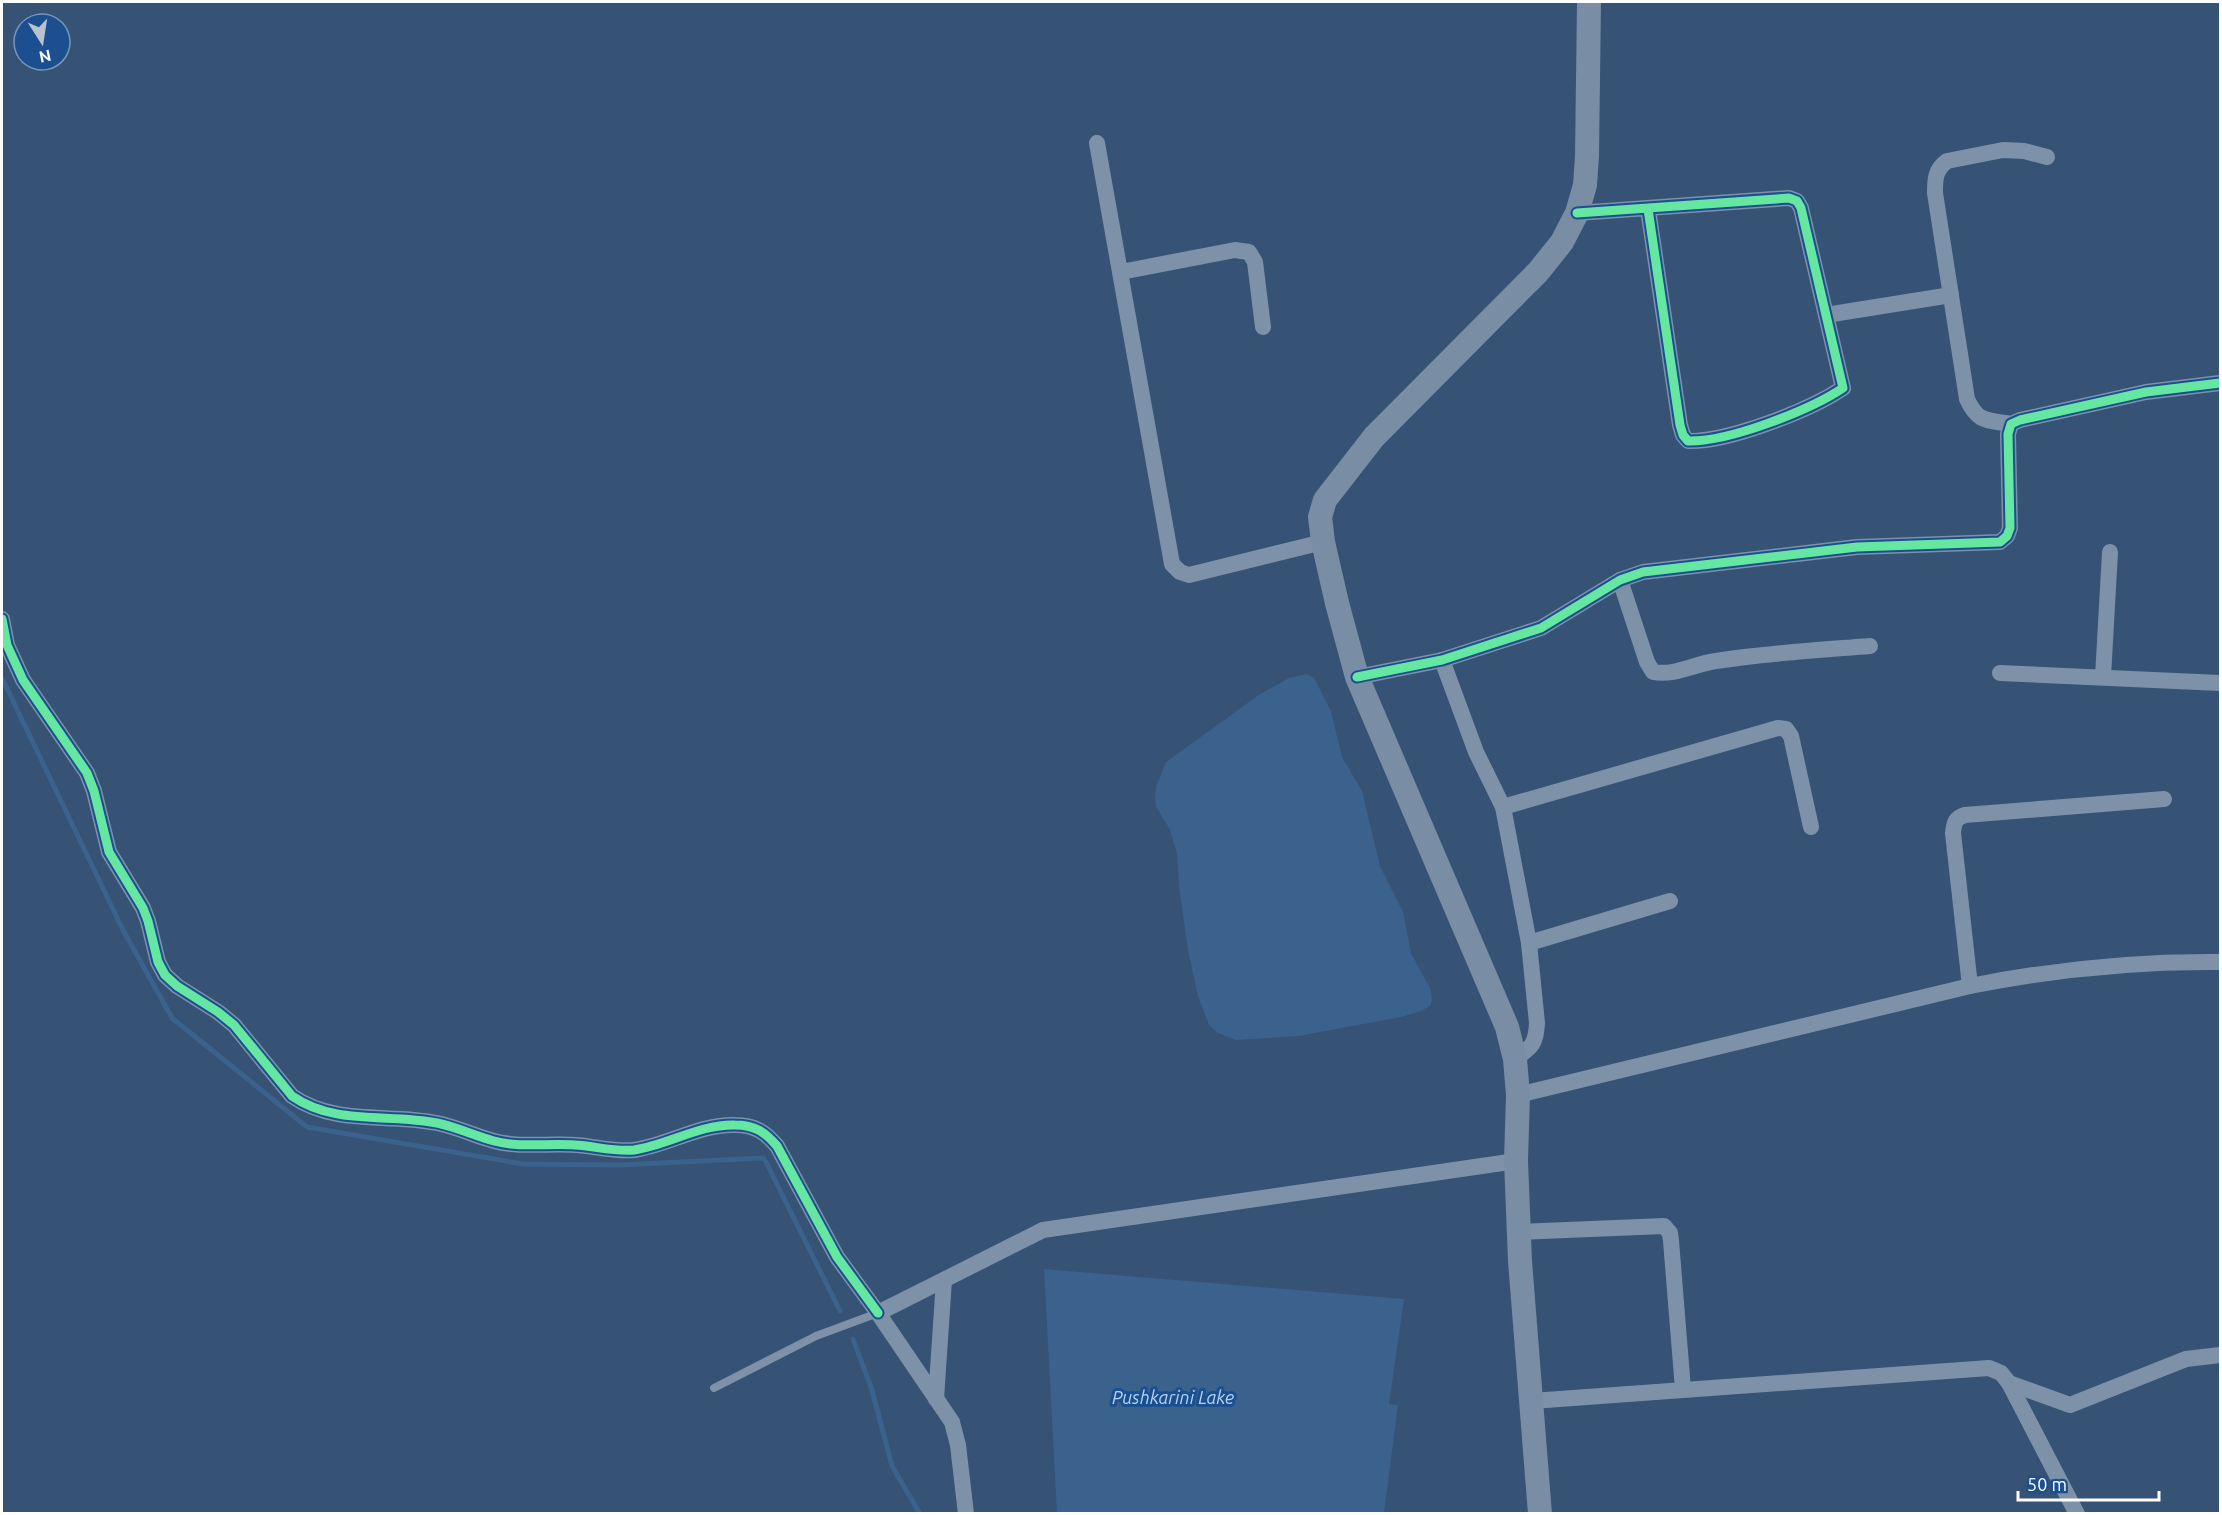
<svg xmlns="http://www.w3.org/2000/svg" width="2222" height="1515" viewBox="0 0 2222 1515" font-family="Ubuntu,sans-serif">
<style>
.water{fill:#3b618d}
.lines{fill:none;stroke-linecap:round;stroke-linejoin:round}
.stream{stroke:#3b618d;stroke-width:5}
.lane{stroke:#7d92a8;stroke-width:8}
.street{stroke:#7d92a8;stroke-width:16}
.secondary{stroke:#798da4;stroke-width:24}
.cycleway-casing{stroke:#1b4f8f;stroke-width:13}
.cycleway{stroke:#66e7a1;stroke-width:9}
.labels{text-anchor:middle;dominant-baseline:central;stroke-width:6;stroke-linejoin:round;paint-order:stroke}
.water-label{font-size:18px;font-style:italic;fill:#b5d3f5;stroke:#1b4f8f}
</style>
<rect width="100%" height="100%" fill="#365274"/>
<!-- water -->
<g class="water">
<polygon points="1306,674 1314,678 1331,711 1342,757 1362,791 1380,866 1403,912 1411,953 1431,990 1432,1000 1430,1006 1421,1011 1401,1017 1299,1036 1236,1040 1218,1033 1209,1025 1198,996 1188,950 1179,887 1177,853 1169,828 1156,807 1155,798 1156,787 1166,762 1260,694 1289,678"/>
<polygon points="1044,1269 1404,1299 1389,1404 1398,1405 1384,1513 1057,1513"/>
</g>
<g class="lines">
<!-- stream -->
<g class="stream">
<polyline points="2,678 123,930 172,1018 307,1127 523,1164 620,1165 764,1158 840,1311"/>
<polyline points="853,1339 872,1390 892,1466 920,1514"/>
</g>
<!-- lane -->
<polyline class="lane" points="714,1388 816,1336 878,1313"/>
<!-- street -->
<g class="street">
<polyline points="1097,143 1172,564 1180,572 1189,575 1323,542"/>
<path d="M1577 213 1789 198 1797 201 1801 208 1843 388C1810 410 1729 442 1688 441L1683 435 1680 425 1648 209"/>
<polyline points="1121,272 1235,250 1249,252 1255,262 1263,327"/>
<polyline points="1826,315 1951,295"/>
<path d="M2011 424C1987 420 1978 423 1967 399L1935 193C1935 179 1935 170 1947 161L2003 150 2024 151 2047 157"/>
<path d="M1620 580 1647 662 1653 672C1675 676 1694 664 1716 661 1767 653 1819 650 1870 646"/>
<path d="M2 619 7 645 23 680 87 773 94 791 109 852 143 908 148 921 158 962 165 975 177 986 218 1012 234 1025 292 1096C335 1126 389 1113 437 1123 457 1127 475 1136 494 1141 520 1148 548 1143 575 1145 594 1146 615 1152 634 1150 668 1145 700 1124 735 1125 755 1125 765 1132 777 1146L837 1257 878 1313"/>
<polyline points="1442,660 1476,752 1503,807 1529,943"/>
<polyline points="2000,673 2220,683"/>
<polyline points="1357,677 1442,660 1541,628 1620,580 1643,572 1857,547 2000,542 2007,536 2010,528 2008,434 2011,424 2020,420 2146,392 2220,383"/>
<polyline points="2103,677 2110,552"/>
<polyline points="1503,807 1778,728 1786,729 1791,736 1811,827"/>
<path d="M1970 986 1953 833C1954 823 1955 818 1965 815L2164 799"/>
<path d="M1515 1059C1532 1047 1536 1044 1537 1023L1529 943 1670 901"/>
<path d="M1518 1095 1970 986C2051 970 2138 961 2220 962"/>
<polyline points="1519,1232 1664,1226 1670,1233 1671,1241 1683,1389"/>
<polyline points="2009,1383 2070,1405 2186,1359 2220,1355"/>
<polyline points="936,1399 944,1280"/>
<polyline points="1532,1401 1989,1368 2001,1373 2009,1383 2077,1514"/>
<polyline points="966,1514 958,1445 952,1422 878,1313 1043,1230 1516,1161"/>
</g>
<!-- secondary -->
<polyline class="secondary" points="1540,1514 1520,1261 1516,1161 1518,1095 1515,1059 1507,1027 1357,677 1337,603 1323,542 1320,517 1325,500 1374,437 1538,272 1562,242 1577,213 1585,185 1587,156 1589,2"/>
<!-- cycleway casing -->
<g class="cycleway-casing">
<g id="cycleway">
<path d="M1577 213 1789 198 1797 201 1801 208 1843 388C1810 410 1729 442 1688 441L1683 435 1680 425 1648 209"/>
<path d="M2 619 7 645 23 680 87 773 94 791 109 852 143 908 148 921 158 962 165 975 177 986 218 1012 234 1025 292 1096C335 1126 389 1113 437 1123 457 1127 475 1136 494 1141 520 1148 548 1143 575 1145 594 1146 615 1152 634 1150 668 1145 700 1124 735 1125 755 1125 765 1132 777 1146L837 1257 878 1313"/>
<polyline points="1357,677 1442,660 1541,628 1620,580 1643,572 1857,547 2000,542 2007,536 2010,528 2008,434 2011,424 2020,420 2146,392 2220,383"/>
</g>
</g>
<!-- cycleway -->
<use href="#cycleway" class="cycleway"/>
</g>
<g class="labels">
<!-- water labels -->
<g class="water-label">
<text x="1173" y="1397">Pushkarini Lake</text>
</g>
</g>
<!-- border -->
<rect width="2222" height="1515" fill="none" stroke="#ffffff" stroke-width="6"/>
<!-- north arrow -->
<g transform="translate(42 42) rotate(168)"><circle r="28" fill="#1b4f8f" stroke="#7695bc" stroke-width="1.5"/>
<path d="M0-4.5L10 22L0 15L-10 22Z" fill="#b9c2ce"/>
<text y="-9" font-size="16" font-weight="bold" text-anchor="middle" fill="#ffffff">N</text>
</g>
<!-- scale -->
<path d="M2018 1491v9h141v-9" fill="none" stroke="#ffffff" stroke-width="3"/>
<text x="2027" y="1491" font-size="18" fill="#ffffff" stroke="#1b4f8f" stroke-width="4.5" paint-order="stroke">50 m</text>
</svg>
